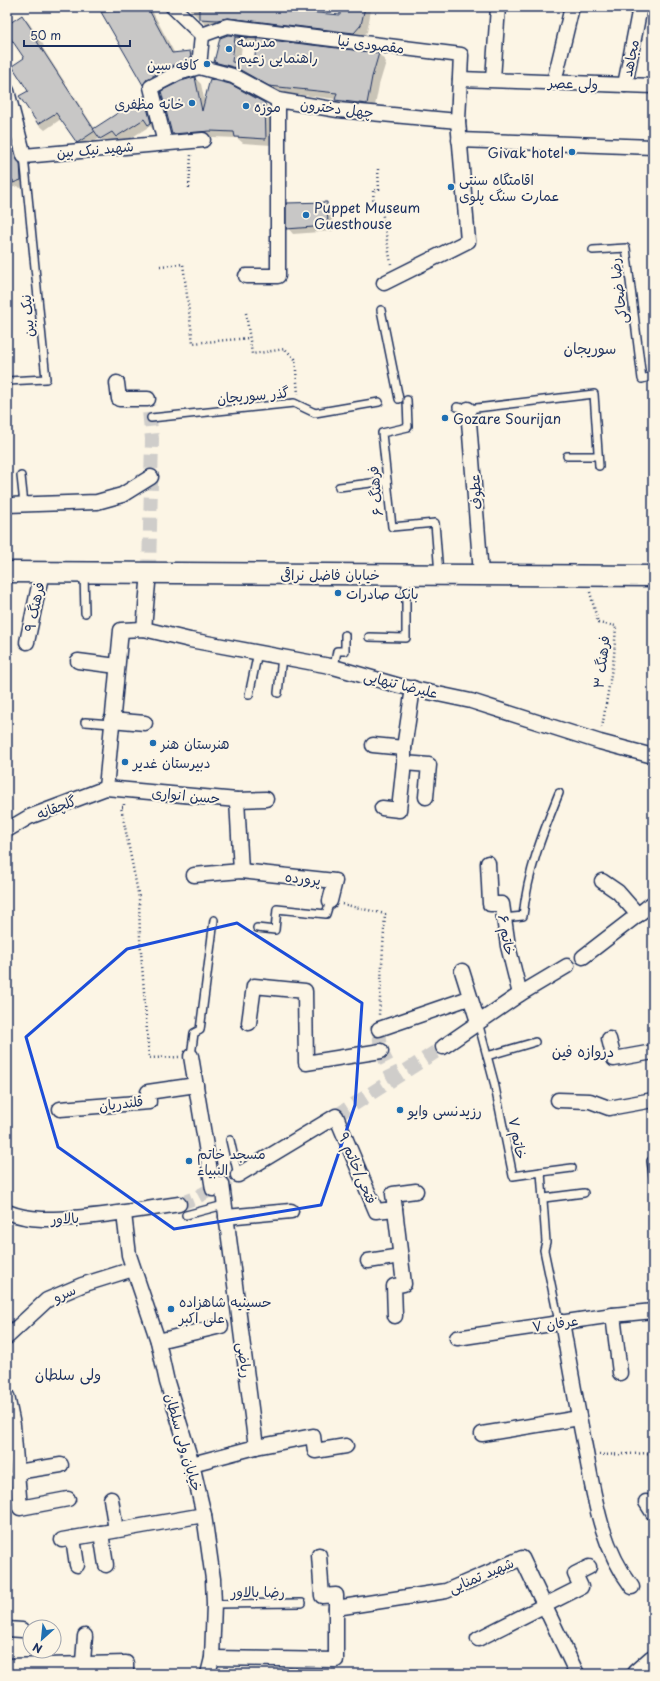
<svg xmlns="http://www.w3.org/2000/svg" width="660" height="1681" viewBox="0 0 660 1681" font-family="'Playpen Sans','Playpen Sans Arabic',sans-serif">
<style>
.shadow{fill:#0003;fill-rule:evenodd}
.building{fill:#c8c7c6;stroke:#1b2f5e;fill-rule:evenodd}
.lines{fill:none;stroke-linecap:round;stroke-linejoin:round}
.street-tunnel{stroke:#cfcdca;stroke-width:14;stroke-dasharray:14 7;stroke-linecap:butt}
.lane-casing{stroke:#1b2f5e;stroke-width:10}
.street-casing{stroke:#1b2f5e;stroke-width:17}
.secondary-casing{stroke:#1b2f5e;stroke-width:23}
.path{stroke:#1b2f5e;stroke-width:2.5;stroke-dasharray:1 3;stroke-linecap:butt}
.lane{stroke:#fcf5e5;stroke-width:7}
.street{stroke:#fcf5e5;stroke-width:14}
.secondary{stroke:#fcf5e5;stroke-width:20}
.marked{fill:none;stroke:#1d4ed8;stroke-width:3;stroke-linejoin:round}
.poi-dot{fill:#1f6fb2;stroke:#fcf5e5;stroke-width:1.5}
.labels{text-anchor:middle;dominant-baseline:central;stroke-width:4;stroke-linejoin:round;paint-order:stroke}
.poi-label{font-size:14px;fill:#1b2f5e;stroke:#fcf5e5;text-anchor:start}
.street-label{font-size:14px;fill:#1b2f5e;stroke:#fcf5e5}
.neighbourhood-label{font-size:15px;fill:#1b2f5e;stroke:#fcf5e5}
</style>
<rect width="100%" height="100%" fill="#fcf5e5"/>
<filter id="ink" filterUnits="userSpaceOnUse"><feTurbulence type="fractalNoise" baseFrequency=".025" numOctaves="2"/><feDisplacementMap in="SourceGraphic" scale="8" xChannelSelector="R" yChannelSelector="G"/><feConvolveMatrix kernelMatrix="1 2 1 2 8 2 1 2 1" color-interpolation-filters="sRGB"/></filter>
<g filter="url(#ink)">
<!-- shadow -->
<g class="shadow">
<polygon points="99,7 150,7 175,54 190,52 196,59 197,64 150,90 144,84"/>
<polygon points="190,7 314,7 314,14 341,16 341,7 380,7 380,11 371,10 367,32 360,39 206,25 190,10"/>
<polygon points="22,16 29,23 44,46 42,47 95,129 144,97 151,104 155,131 150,126 123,143 118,139 108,145 100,138 83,149 76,142 61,119 45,130 38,124 21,96 29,91 25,59 7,31 7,26"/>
<path d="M228 36 379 54 386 62 379 85 374 111 344 107 336 99 277 92 222 69 215 62ZM233 42H235L233 67H231ZM242 44 257 45 255 65 240 64Z"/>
<polygon points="195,78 201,84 205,103 264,103 271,110 272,145 243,143 237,138 213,137 179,140 172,134"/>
<polygon points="7,109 27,186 20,188 18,186 7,189"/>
<polygon points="326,203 332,209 333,231 293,234 288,228"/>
</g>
<!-- building -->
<g class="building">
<polygon points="199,7 308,7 307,12 340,15 340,7 365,7 361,25 354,33 228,18 217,20 199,19"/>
<polygon points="149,10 172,53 190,51 191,58 191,60 174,65 147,79 143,85 101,12"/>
<polygon points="22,15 38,39 36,40 95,131 77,143 56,113 38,124 19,96 28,91 12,66 24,58 7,33 7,25"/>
<path d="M228 35 379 53 372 77 367 104 335 100 337 93 269 86 237 68 214 62 220 38ZM235 37 257 39 254 64 232 62Z"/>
<polygon points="195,77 202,111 210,79 230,84 265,103 266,139 235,137 234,132 210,131 172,134 161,91 181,81"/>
<polygon points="144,96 151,123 148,125 144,119 116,137 112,132 100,139 93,129"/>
<polygon points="7,125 16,158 20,163 21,180 13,183 13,180 7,182"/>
<polygon points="327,202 328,226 286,229 286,203"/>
</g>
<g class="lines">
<!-- street-tunnel -->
<g class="street-tunnel">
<polyline points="147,392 152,439 149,572"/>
<polyline points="379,1029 381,1051 395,1079"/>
<polyline points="336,1116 443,1047"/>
<polyline points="179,1204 197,1197 238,1175"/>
</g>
<!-- lane casing -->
<g class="lane-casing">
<g id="lane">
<polyline points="593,250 626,248 642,379 653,376"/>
<polyline points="381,310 399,399"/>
<polyline points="7,381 46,379 24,156"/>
<polyline points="407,400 408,427 382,433 392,527 435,523 439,574"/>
<polyline points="457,407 468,409 594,394 599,466"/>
<polyline points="151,418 294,403 315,413 379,402"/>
<polyline points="567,456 598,456"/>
<polyline points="21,476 24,504"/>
<polyline points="339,487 387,481"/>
<polyline points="84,573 85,613"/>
<polyline points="369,637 406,638 406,575"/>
<polyline points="334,667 337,651 345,651 345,635"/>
<polyline points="278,693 282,657"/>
<polyline points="249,695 258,652"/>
<polyline points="85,722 111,724"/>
<path d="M503 918 523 916C528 870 542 835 559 793"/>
<polyline points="257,928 275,930 277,909 326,914 330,901"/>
<polyline points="478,1022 494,1082 513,1176 541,1172 546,1242 544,1250 559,1322"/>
<polyline points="191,1056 194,1033 200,1030 214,920"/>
<polyline points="487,1056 535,1042"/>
<polyline points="230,1140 238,1175"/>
<polyline points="653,1161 651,1161 653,1175"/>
<polyline points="541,1172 572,1168"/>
<polyline points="544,1198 584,1193"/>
<polyline points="186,1215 224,1205"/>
<polyline points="214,1604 302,1603"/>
</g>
</g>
<!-- street casing -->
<g class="street-casing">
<g id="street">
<polyline points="173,7 202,35 227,26 461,55 458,121 468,241 384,283"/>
<polyline points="199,67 233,76 278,100 338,110 458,121"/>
<polyline points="460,79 653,86"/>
<polyline points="493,79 498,7"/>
<polyline points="554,82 572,7"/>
<polyline points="625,85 640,7"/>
<polyline points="7,91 24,156 203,140"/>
<polyline points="459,140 653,147"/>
<polyline points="165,143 151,87 178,73 199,67 202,35"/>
<polyline points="246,276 278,276 278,100"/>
<polyline points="117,383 119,399 148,399"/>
<polyline points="468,409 481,574"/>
<polyline points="7,505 97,502 122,495 151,477"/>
<polyline points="144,629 149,572"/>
<polyline points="27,642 42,572"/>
<polyline points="78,661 117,666"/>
<polyline points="413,688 404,748 404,763 429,765 426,797"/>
<polyline points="111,720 145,723"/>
<polyline points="373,745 404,748"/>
<polyline points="106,788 121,630 144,629 190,640 330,666 400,686 471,701 600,742 653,756"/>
<polyline points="237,800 241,871"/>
<polyline points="382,808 399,810 404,763"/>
<polyline points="7,830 29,817 106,788 237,800 266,799"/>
<polyline points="488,863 490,904 502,904 508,946 520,994"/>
<polyline points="194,875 241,871 335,881 330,901"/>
<polyline points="602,881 618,892 638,915"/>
<polyline points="583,957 653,903"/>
<polyline points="462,971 478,1022"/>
<polyline points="249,1023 254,986 305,991 306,1063 381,1051"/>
<polyline points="379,1029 469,998"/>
<polyline points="609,1039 614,1059 653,1052"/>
<polyline points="443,1047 520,994 567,966"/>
<polyline points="191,1056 213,1189"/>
<polyline points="558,1100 590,1101 609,1108 653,1100"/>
<polyline points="60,1109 149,1102 148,1092 196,1085"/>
<polyline points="238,1175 336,1116 376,1211 395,1209 393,1194 416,1191"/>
<path d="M7 1212C32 1222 58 1219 84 1217 116 1214 147 1209 179 1204"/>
<polyline points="124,1214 129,1255 158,1341 167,1382 192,1464 204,1515 213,1579 214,1604 212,1658 208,1674"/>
<polyline points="226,1217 291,1211"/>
<polyline points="368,1261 401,1256"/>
<polyline points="613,1315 620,1373"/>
<polyline points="395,1316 394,1286 404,1284 395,1209"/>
<path d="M562 1322C569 1362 576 1402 584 1442 594 1494 599 1543 632 1587"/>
<polyline points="7,1337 47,1300 82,1285 133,1269"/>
<polyline points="457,1338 613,1315 653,1311"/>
<polyline points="158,1341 221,1326"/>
<polyline points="7,1396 13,1425 20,1508 68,1499"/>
<polyline points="482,1434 579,1418"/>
<polyline points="256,1447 313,1436 315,1451 346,1446"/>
<polyline points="192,1464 256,1447 222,1184"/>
<polyline points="17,1472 61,1465"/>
<polyline points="111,1499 116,1530"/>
<polyline points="646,1502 653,1513"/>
<polyline points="101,1533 106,1565"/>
<polyline points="73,1538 77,1565"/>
<polyline points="62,1540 204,1515"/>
<polyline points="336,1608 446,1591 522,1558 577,1674"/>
<polyline points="7,1629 22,1630"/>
<polyline points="478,1639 581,1587 575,1574 589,1567"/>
<polyline points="212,1658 336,1660 336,1595 322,1596 319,1555"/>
<polyline points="7,1666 126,1663 126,1674"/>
<polyline points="82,1674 85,1636"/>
</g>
</g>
<!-- secondary casing -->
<g class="secondary-casing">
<g id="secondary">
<polyline points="7,572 653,576"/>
<polyline points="637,1674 653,1660"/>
</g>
</g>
<!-- path -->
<g class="path">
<polyline points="378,169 379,190 373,190 374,205 381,205 391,264"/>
<polyline points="189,188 191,155"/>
<polyline points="160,266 183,264 193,343 250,338"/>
<polyline points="246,313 252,354 285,349 295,359 298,394"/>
<polyline points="590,592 598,623 616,626 614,656 602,728"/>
<polyline points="124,804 124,807 121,807 139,898 140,938 149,1058 179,1057"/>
<polyline points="342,904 385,914 379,1015"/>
<polyline points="599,1455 653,1453"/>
</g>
<!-- lane -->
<use href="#lane" class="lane"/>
<!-- street -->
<use href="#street" class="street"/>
<!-- secondary -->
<use href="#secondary" class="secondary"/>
</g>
</g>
<!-- marked area -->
<path class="marked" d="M237 923 362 1003 355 1105 321 1205 174 1229 58 1147 26 1037 127 949Z"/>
<!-- markers -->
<g class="poi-dot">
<circle cx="229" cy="49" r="4"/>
<circle cx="207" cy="64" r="4"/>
<circle cx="192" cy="103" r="4"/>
<circle cx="246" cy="106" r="4"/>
<circle cx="572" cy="152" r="4"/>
<circle cx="451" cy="187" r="4"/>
<circle cx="306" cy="215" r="4"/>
<circle cx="445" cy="418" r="4"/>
<circle cx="338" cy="593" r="4"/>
<circle cx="153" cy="743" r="4"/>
<circle cx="125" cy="762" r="4"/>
<circle cx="400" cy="1110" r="4"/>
<circle cx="189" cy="1161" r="4"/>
<circle cx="171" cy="1309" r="4"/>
</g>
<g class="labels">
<!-- poi labels -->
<g class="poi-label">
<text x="237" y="41">مدرسه<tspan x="237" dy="16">راهنمایی زعیم</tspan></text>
<text x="199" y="64" text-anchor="end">کافه سین</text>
<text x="184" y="103" text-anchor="end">خانه مظفری</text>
<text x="254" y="106">موزه</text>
<text x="564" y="152" text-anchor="end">Givak hotel</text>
<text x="459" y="179">اقامتگاه سنتی<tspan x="459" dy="16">عمارت سنگ پلوی</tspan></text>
<text x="314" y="207">Puppet Museum<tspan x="314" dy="16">Guesthouse</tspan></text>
<text x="453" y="418">Gozare Sourijan</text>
<text x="346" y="593">بانک صادرات</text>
<text x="161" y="743">هنرستان هنر</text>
<text x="133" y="762">دبیرستان غدیر</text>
<text x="408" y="1110">رزیدنسی وایو</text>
<text x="197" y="1153">مسجد خاتم<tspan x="197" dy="16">النبیاء</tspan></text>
<text x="179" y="1301">حسینیه شاهزاده<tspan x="179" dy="16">علی اکبر</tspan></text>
</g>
<!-- street labels -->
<g class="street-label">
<text transform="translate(371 44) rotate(7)">مقصودی نیا</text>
<text transform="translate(630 58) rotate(-79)">مجاهد</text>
<text transform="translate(573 83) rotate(2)">ولی عصر</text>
<text transform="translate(337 108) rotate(7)">چهل دخترون</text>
<text transform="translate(95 149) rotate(-5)">شهید نیک بین</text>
<text transform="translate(618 291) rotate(-97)">رضا ضحاکی</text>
<text transform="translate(27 316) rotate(-95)">نیک بین</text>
<text transform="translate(253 395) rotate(-5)">گذر سوریجان</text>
<text transform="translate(375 491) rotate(-96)">فرهنگ ۶</text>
<text transform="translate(475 492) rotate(-94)">عطوف</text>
<text x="330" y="574">خیابان فاضل نراقی</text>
<text transform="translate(34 607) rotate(-78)">فرهنگ ۹</text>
<text transform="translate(601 662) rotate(-83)">فرهنگ ۳</text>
<text transform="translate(401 684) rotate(14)">علیرضا تنهایی</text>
<text transform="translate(186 795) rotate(5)">حسن انواری</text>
<text transform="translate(56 807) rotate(-21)">گلچقانه</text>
<text transform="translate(303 878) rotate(6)">پرورده</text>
<text transform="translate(507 935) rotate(80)">خاتم ۶</text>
<text transform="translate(121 1103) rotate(-7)">قلندریان</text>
<text transform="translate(518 1138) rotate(79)">خاتم ۷</text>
<text transform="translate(358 1168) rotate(67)">فتحی/خاتم ۹</text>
<text transform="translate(65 1218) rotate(-3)">بالاور</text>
<text transform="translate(64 1293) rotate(-23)">سرو</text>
<text transform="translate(555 1323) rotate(-8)">عرفان ۷</text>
<text transform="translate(245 1360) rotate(83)">ریاضی</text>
<text transform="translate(184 1442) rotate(74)">خیابان ولی سلطان</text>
<text transform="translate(481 1575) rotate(-23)">شهید تمنایی</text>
<text x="258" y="1591">رضا بالاور</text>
</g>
<!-- neighbourhood labels -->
<g class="neighbourhood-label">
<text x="590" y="347">سوریجان</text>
<text x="583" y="1050">دروازه فین</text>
<text x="68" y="1373">ولی سلطان</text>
</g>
</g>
<!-- margin -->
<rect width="660" height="1681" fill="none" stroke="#fcf5e5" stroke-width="24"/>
<rect x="12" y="12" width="636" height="1657" fill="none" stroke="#1b2f5e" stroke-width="1.5" filter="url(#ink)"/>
<!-- north arrow -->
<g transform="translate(42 1639) rotate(207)"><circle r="19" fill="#fcf5e5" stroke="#a2a6af"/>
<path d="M0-3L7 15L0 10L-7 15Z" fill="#1f6fb2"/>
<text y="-6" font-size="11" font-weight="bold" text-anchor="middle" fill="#1b2f5e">N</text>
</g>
<!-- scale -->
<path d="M24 40v6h106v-6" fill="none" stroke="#1b2f5e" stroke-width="2"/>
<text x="30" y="40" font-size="12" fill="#1b2f5e" stroke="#fcf5e5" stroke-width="3" paint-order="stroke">50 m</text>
</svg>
